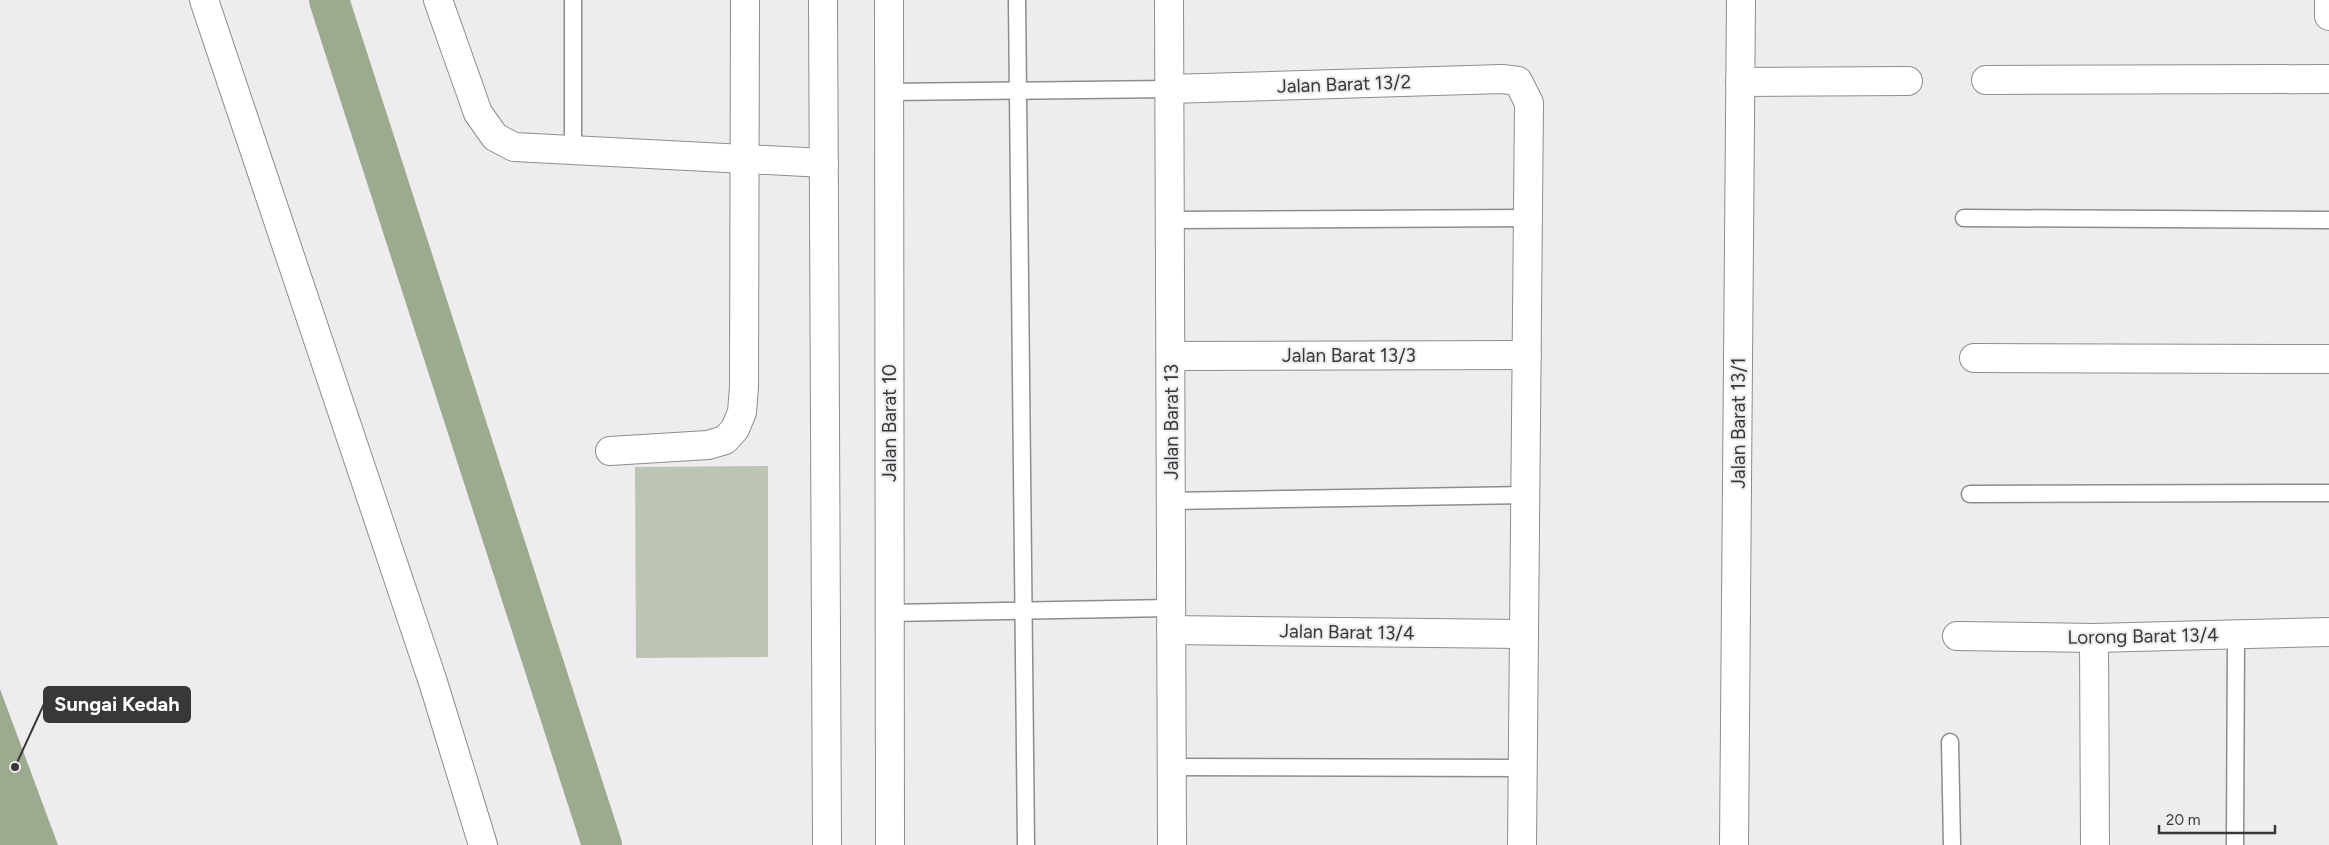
<svg xmlns="http://www.w3.org/2000/svg" width="2329" height="845" viewBox="0 0 2329 845" font-family="Figtree,sans-serif">
<style>
.green{fill:#bcc4b2}
.water{fill:#9caa8e}
.lines{fill:none;stroke-linecap:round;stroke-linejoin:round}
.canal{stroke:#9caa8e;stroke-width:40}
.lane-casing{stroke:#8f8c90;stroke-width:19}
.street-casing{stroke:#8f8c90;stroke-width:30}
.lane{stroke:#fff;stroke-width:16}
.street{stroke:#fff;stroke-width:28}
.labels{text-anchor:middle;dominant-baseline:central;stroke-width:4;stroke-linejoin:round;paint-order:stroke}
.street-label{font-size:19px;fill:#383739;stroke:#efecf0}
.leader{fill:none;stroke:#383739;stroke-width:2}
.callout-dot{fill:#383739;stroke:#efecf0;stroke-width:2}
.callout{fill:#383739;stroke:#383739;stroke-width:2}
.callout-label{font-size:20px;text-anchor:middle;font-weight:bold;fill:#fff}
</style>
<rect width="100%" height="100%" fill="#efecf0"/>
<!-- green -->
<polygon class="green" points="768,466 768,657 636,658 635,467"/>
<!-- water -->
<polygon class="water" points="0,689 58,845 0,845"/>
<g class="lines">
<!-- canal -->
<polyline class="canal" points="329,0 602,845"/>
<!-- lane casing -->
<g class="lane-casing">
<g id="lane">
<polyline points="1017,0 1026,845"/>
<polyline points="889,92 1169,89"/>
<polyline points="573,150 573,0"/>
<polyline points="1964,218 2329,220"/>
<polyline points="1169,220 1527,218"/>
<polyline points="1970,494 2329,493"/>
<polyline points="1170,501 1526,495"/>
<polyline points="889,613 1170,608"/>
<polyline points="1950,742 1952,845"/>
<polyline points="1172,767 1522,768"/>
<polyline points="2235,845 2236,634"/>
</g>
</g>
<!-- street casing -->
<g class="street-casing">
<g id="street">
<polyline points="204,0 433,682 483,845"/>
<polyline points="438,0 478,113 495,137 514,147 824,163"/>
<polyline points="823,0 827,845"/>
<polyline points="889,0 890,845"/>
<polyline points="1169,0 1172,845"/>
<polyline points="2329,0 2329,16"/>
<polyline points="1986,80 2329,79"/>
<polyline points="1740,82 1908,81"/>
<polyline points="1169,89 1502,79 1518,81 1529,103 1522,845"/>
<polyline points="1171,356 1527,355"/>
<polyline points="1974,358 2329,359"/>
<polyline points="610,451 708,445 725,440 735,429 742,412 744,387 745,0"/>
<polyline points="1171,630 1522,634"/>
<polyline points="1957,636 2094,638 2329,632"/>
<polyline points="2094,638 2095,845"/>
<polyline points="1734,845 1741,0"/>
</g>
</g>
<!-- lane -->
<use href="#lane" class="lane"/>
<!-- street -->
<use href="#street" class="street"/>
</g>
<g class="labels">
<!-- street labels -->
<g class="street-label">
<text transform="translate(1344 84) rotate(-2)">Jalan Barat 13/2</text>
<text x="1349" y="355">Jalan Barat 13/3</text>
<text transform="translate(1171 422) rotate(-90)">Jalan Barat 13</text>
<text transform="translate(889 423) rotate(-90)">Jalan Barat 10</text>
<text transform="translate(1738 423) rotate(-90)">Jalan Barat 13/1</text>
<text transform="translate(1347 632) rotate(1)">Jalan Barat 13/4</text>
<text transform="translate(2143 636) rotate(-1)">Lorong Barat 13/4</text>
</g>
</g>
<!-- callouts -->
<path class="leader" d="M15 767L44 704"/>
<circle class="callout-dot" cx="15" cy="767" r="5"/>
<rect class="callout" x="44" y="687" width="146" height="35" rx="5"/>
<g class="callout-label">
<text x="117" y="711">Sungai Kedah</text>
</g>
<!-- scale -->
<path d="M2159 825v8h116v-8" fill="none" stroke="#383739" stroke-width="2.5"/>
<text x="2166" y="825" font-size="15" fill="#383739" stroke="#efecf0" stroke-width="4" paint-order="stroke">20 m</text>
</svg>
